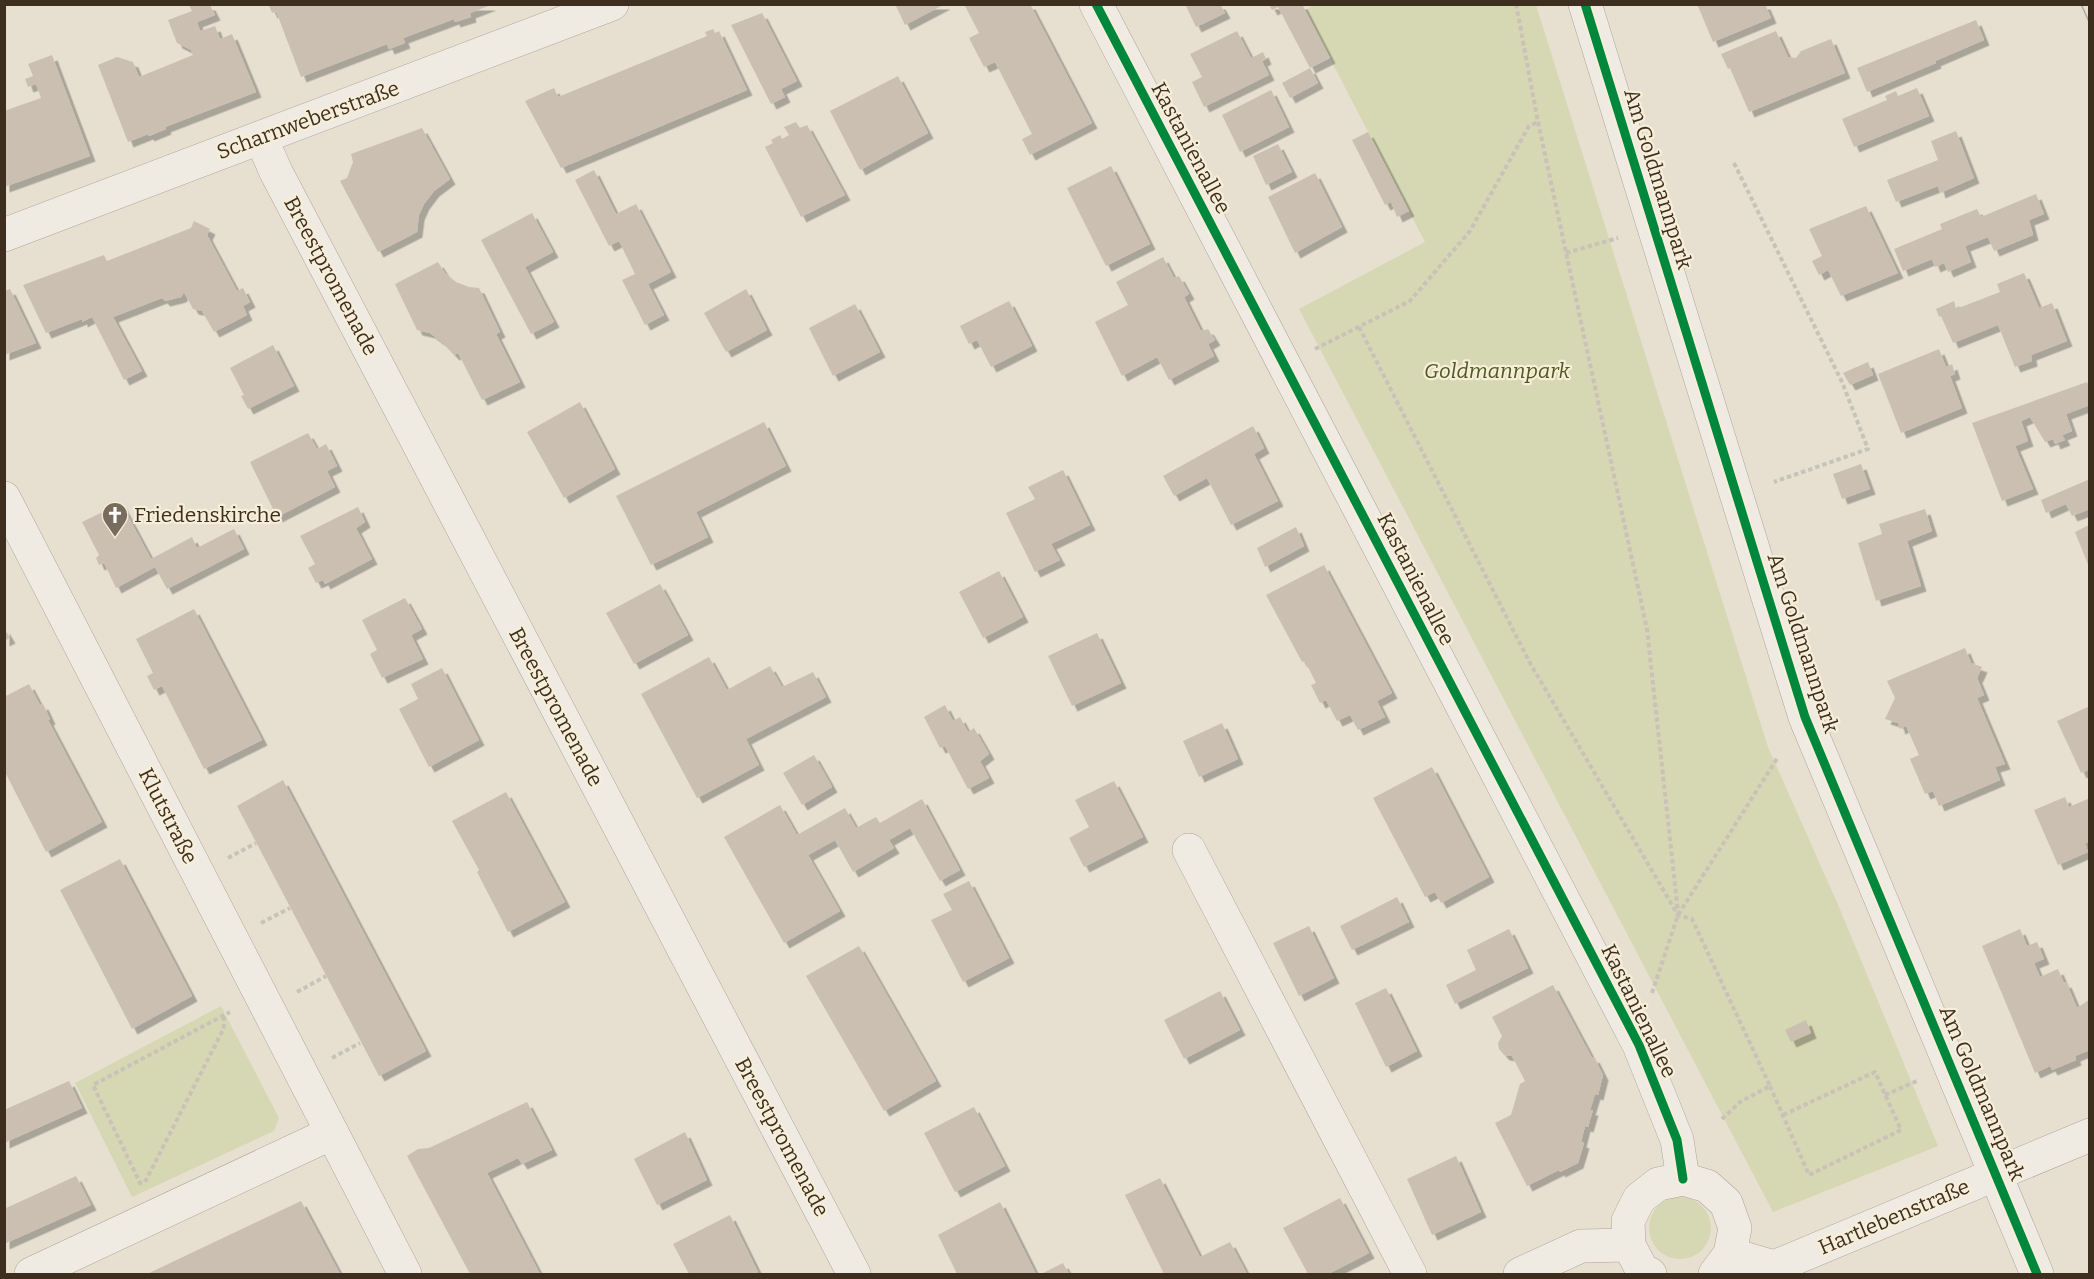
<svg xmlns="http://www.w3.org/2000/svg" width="2094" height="1279" viewBox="0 0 2094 1279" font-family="Bitter,serif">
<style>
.green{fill:#d6d7b3}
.building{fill:#cbbfb2;filter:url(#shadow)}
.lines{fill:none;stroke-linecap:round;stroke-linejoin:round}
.minor-casing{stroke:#ada599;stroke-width:34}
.path{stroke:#c8c2b9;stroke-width:4;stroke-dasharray:4.5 3;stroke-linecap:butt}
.minor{stroke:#efebe3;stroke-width:33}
.tram{stroke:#afaaa2;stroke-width:1.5}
.cycleway-casing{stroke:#f7eed8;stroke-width:13}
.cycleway{stroke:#00873e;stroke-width:9}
.labels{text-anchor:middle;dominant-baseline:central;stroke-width:4.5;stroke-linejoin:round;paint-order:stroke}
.street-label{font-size:21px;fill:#3d2e20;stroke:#f7eed8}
.park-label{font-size:21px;font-style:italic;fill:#4d5a26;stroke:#f7eed8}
.poi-label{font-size:21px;fill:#3d2e20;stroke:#f7eed8;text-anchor:start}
</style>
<defs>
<filter id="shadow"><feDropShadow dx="5.5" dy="5.5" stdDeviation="0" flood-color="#0004"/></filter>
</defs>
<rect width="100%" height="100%" fill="#e7e0d1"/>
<!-- green -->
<g class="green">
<polygon points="1316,4 1536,5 1768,747 1839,907 1938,1146 1773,1212 1299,309 1425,242 1305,10"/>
<polygon points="221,1006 279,1118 274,1131 132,1197 75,1083"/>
<circle cx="1680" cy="1228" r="31"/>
</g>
<!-- building -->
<g class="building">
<polygon points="273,4 288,5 491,5 470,13 471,17 455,22 454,19 403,38 405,43 389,49 387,44 301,77 276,11 272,13 269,6"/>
<polygon points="895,4 945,4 905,25"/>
<polygon points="964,4 1030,4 1092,123 1030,155 1022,139 1032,134 995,62 984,67 969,38 979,33"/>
<polygon points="1185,4 1220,4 1225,13 1196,27"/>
<polygon points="1269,4 1302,4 1330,58 1310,68 1318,83 1290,98 1282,83 1310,68 1278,7 1272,10"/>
<polygon points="1697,4 1765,4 1771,18 1713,42"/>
<polygon points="189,5 210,5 215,15 197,22 200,31 215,26 220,39 232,34 256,92 165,127 166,129 149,136 148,134 128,142 98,65 117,57 133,62 139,77 193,55 191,50 177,43 168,20 192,11"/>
<polygon points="762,13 797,81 781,89 785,97 771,104 731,25"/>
<polygon points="1976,20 1984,40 1935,61 1936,63 1867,92 1857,68"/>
<polygon points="713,29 715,33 719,31 747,90 561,168 525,101 554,88 558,97 707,36 705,32"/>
<polygon points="1237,31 1251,58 1263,52 1266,59 1262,61 1269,75 1204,107 1192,82 1202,77 1190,54"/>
<polygon points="1776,31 1788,57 1796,58 1801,51 1831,39 1845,73 1749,112 1730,68 1728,69 1721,54"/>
<polygon points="52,55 90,156 4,187 4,111 41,98 36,84 28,87 25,79 33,76 28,64"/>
<polygon points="898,76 928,133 860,170 830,111"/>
<polygon points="1917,88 1929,116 1854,147 1842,119 1887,100 1885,96 1896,91 1898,96"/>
<polygon points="1271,90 1289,127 1240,152 1222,115"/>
<polygon points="796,122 800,128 807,125 845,195 801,217 765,147 773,143 771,140 780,135 782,139 789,135 784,127"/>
<polygon points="422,128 450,179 434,191 424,204 419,215 417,232 378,252 340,181 347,178 353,162 351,154"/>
<polygon points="1956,131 1974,178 1940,193 1938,186 1896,202 1887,180 1938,160 1931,141"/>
<polygon points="1368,132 1409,211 1397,217 1391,202 1385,205 1352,140"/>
<polygon points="1278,144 1292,172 1266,185 1253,156"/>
<polygon points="1111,166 1150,244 1106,266 1067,188"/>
<polygon points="594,170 616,214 636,204 671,272 648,284 664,315 645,325 622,280 635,274 619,241 609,246 575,180"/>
<polygon points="1315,173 1342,227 1295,253 1268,197"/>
<polygon points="2036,194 2044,214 2029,220 2033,235 1994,251 1988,237 1965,246 1971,262 1948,272 1944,263 1935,267 1932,259 1903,271 1894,249 1942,229 1940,224 1977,209 1981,217"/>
<polygon points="1866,206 1898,273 1841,296 1828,270 1819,275 1812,261 1822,256 1809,229"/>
<polygon points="532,213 553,252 525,267 554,322 531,334 481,240"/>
<polygon points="194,221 210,229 207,235 237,291 243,288 250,302 243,306 247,315 214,332 202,311 193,309 184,292 181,297 165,301 162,298 113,317 142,371 124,380 92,317 82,322 82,319 46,333 23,285 104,255 107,261 191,228"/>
<polygon points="1163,257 1174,278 1179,276 1189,294 1184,297 1201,331 1208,329 1215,340 1208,344 1214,356 1169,380 1157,357 1122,376 1095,322 1128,305 1116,282"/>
<polygon points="438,262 445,273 456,282 469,287 479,288 500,332 496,334 520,382 482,400 458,353 454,355 443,343 430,333 417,330 395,284"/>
<polygon points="2024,273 2039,308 2052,303 2067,341 2031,355 2032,361 2015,367 1998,325 1953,343 1941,316 1939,317 1936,309 1954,301 1956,309 2000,292 1997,284"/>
<polygon points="10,289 36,343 4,355 4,291"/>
<polygon points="746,289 767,330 726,352 704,313"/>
<polygon points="1009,301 1032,346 991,367 977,340 969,344 960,326"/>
<polygon points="855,304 880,352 833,376 809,328"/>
<polygon points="273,345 294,386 248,409 241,396 244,395 230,368"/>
<polygon points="1939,349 1946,367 1952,364 1955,374 1950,376 1962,408 1901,433 1878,374"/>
<polygon points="1868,362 1873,375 1850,385 1843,373"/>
<polygon points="2087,382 2090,389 2090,405 2066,414 2072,431 2062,435 2065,440 2055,444 2053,439 2045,442 2030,417 2021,421 2028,441 2015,446 2033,489 2002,501 1972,423"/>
<polygon points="580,402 615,469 564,498 527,432"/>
<polygon points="764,422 786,466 696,512 708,537 651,565 616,496"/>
<polygon points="1253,426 1264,448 1254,454 1278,501 1231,525 1207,478 1174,496 1163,476"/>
<polygon points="308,433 317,449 326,444 337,466 327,471 335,487 277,517 250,462"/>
<polygon points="1861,464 1870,489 1842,499 1833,474"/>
<polygon points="1063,470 1090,525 1051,544 1060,560 1035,572 1006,513 1035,499 1028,487"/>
<polygon points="2090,479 2090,509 2072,516 2066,504 2046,513 2041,500"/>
<polygon points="121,503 151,559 192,537 197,548 234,529 244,549 167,589 155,567 116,588 104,563 99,565 96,558 99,555 82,522"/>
<polygon points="358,507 365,522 356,528 372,559 325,584 323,580 316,583 308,568 315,564 300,536"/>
<polygon points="1925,509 1932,531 1907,541 1921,586 1876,601 1858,543 1882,534 1879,524"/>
<polygon points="2089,525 2089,567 2075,532"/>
<polygon points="1296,527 1304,546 1265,567 1257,548"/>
<polygon points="1324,565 1392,693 1377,701 1385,717 1358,730 1350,715 1337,721 1326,700 1320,703 1311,685 1316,683 1305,661 1302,662 1266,595"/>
<polygon points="999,571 1023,617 983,638 959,592"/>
<polygon points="660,584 688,635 634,664 606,613"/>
<polygon points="405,598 422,629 411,635 423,659 382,678 370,654 377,650 362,620"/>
<polygon points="194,609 262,740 204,769 162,686 154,690 147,676 153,673 136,639"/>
<polygon points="4,628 10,638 4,641"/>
<polygon points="1097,633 1121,683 1072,706 1048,656"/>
<polygon points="1965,648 1971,663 1982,667 1977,678 1984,695 1977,698 2005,764 1995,767 2000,780 1939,806 1933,791 1925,794 1910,759 1919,755 1906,726 1900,729 1898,723 1885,719 1895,698 1887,681"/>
<polygon points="709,657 727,690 770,666 782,687 813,672 826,697 746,739 759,765 697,798 641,694"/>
<polygon points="442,668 479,740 429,767 399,709 418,699 411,684"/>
<polygon points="29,684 40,705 43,704 50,719 48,720 102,822 46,852 4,770 4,697"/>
<polygon points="945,705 953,721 960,717 968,732 974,728 989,754 980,761 989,778 968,789 945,746 940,748 924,717"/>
<polygon points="2090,706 2090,769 2081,773 2057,721"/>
<polygon points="1222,723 1238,759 1199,777 1183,741"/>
<polygon points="814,755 832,787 802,805 783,773"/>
<polygon points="1432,767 1489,877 1441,903 1435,892 1425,897 1373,798"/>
<polygon points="283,780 426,1051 379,1076 237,806"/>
<polygon points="1114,781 1143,837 1084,867 1069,838 1089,827 1075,800"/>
<polygon points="506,792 565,902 508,932 477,872 479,870 452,821"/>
<polygon points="2065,797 2069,807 2090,798 2090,841 2085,843 2088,852 2058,865 2034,810"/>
<polygon points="922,799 960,870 940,881 910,828 889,840 894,848 853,872 835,840 808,855 840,911 784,943 724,837 780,805 797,835 845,808 856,828 876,817 880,823"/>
<polygon points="120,859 192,996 132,1029 60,890"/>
<polygon points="969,881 1009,958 963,982 931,920 952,910 943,894"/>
<polygon points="1397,897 1409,922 1352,950 1340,926"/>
<polygon points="1309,926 1334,978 1299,996 1273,943"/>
<polygon points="1509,929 1528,968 1455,1004 1446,985 1476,970 1467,950"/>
<polygon points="2020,929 2027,946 2037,942 2044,959 2034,963 2040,977 2058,969 2064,983 2066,982 2077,1008 2090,999 2090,1050 2075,1056 2076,1060 2052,1070 2050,1066 2035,1073 1982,946"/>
<polygon points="859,946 936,1081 884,1111 806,976"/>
<polygon points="1553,985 1592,1058 1594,1057 1603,1075 1598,1095 1595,1094 1590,1110 1593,1110 1588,1127 1585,1126 1581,1142 1584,1143 1578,1163 1560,1172 1559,1170 1527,1186 1495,1123 1511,1115 1520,1084 1525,1081 1512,1056 1504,1055 1499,1049 1498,1043 1502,1036 1492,1017"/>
<polygon points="1386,988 1417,1051 1386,1067 1355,1003"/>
<polygon points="1220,991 1240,1030 1184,1059 1164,1020"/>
<polygon points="1806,1020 1811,1033 1791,1042 1785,1030"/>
<polygon points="69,1081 82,1108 4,1143 4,1110"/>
<polygon points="527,1102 552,1150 522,1164 518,1158 487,1173 540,1274 470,1274 407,1156 418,1149 429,1148"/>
<polygon points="974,1107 1005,1166 955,1192 924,1133"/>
<polygon points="685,1132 707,1180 657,1205 634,1159"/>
<polygon points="1456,1156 1481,1212 1432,1235 1407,1179"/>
<polygon points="76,1176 91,1205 4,1244 4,1209"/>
<polygon points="1160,1178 1200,1257 1230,1242 1247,1274 1164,1274 1125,1195"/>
<polygon points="1340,1198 1369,1253 1328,1274 1308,1274 1283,1228"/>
<polygon points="301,1201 340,1274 147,1274"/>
<polygon points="1000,1202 1036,1274 957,1274 938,1235"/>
<polygon points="730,1215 758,1272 753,1274 689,1274 673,1244"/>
<polygon points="1063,1263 1069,1274 1041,1274"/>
</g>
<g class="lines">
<!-- minor casing -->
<g class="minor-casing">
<g id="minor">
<polyline points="1096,4 1639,1045 1677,1140 1683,1179"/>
<polyline points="1585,4 1805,717 2037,1274"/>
<polyline points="261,138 276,172 854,1274"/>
<polyline points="4,235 612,4"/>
<polyline points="4,498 405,1274"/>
<polyline points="1189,850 1410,1274"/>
<polyline points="1730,1254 1774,1267 2090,1135"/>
<polyline points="31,1274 332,1133"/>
<polyline points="1520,1274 1581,1246 1629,1245"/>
<polyline points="1650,1274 1642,1270 1629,1245 1628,1221 1639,1199 1658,1184 1683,1179 1707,1186 1726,1203 1735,1228 1730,1254 1715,1274"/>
</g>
</g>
<!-- path -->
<g class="path">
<polyline points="1516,4 1538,122 1647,629 1678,912"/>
<polyline points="1734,163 1842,382 1868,449 1774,482"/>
<polyline points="1566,253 1618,238"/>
<polyline points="1359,327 1530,663 1678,915 1692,919 1770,1086 1740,1102 1721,1120"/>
<polyline points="1315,349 1410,301 1470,231 1529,126 1538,122"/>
<polyline points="228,858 256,843"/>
<polyline points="261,923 290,908"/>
<polyline points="297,992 326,976"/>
<polyline points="1652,993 1678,915 1778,757"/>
<polyline points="332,1058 360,1043"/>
<polyline points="1770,1086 1809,1175 1901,1130 1875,1072 1783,1115"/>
<polyline points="1885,1095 1917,1081"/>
<polyline points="145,1182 224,1028 224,1016"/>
<polyline points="141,1185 93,1085 230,1012"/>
</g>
<!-- minor -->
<use href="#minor" class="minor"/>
<!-- tram -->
<polyline class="tram" points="2081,4 2090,24"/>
<!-- cycleway casing -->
<g class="cycleway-casing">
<g id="cycleway">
<polyline points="1096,4 1639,1045 1677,1140 1683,1179"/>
<polyline points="1585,4 1805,717 2037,1274"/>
</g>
</g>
<!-- cycleway -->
<use href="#cycleway" class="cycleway"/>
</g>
<!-- icons -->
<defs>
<g id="church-pin" transform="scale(1.35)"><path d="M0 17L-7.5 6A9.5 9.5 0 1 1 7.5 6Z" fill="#786c5e" stroke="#f7eed8"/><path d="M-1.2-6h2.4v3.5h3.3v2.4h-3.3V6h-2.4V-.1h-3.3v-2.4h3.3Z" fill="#fff"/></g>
</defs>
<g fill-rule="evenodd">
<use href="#church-pin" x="115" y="515"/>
</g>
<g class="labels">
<!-- street labels -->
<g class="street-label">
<text transform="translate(308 120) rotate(-20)">Scharnweberstraße</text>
<text transform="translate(1191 148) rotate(62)">Kastanienallee</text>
<text transform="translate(1658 179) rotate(73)">Am Goldmannpark</text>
<text transform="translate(331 276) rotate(62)">Breestpromenade</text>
<text transform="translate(1416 579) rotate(63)">Kastanienallee</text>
<text transform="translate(1803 643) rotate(72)">Am Goldmannpark</text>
<text transform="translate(556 707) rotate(62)">Breestpromenade</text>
<text transform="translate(168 816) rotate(63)">Klutstraße</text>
<text transform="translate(1639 1011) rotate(64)">Kastanienallee</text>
<text transform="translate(1982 1093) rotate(67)">Am Goldmannpark</text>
<text transform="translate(782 1137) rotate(62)">Breestpromenade</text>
<text transform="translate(1894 1217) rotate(-23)">Hartlebenstraße</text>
</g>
<!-- park labels -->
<g class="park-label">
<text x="1497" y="371">Goldmannpark</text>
</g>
<!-- poi labels -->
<g class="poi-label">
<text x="134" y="515">Friedenskirche</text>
</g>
</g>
<!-- border -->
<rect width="2094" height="1279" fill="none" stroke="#3d2e20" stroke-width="12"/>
</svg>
